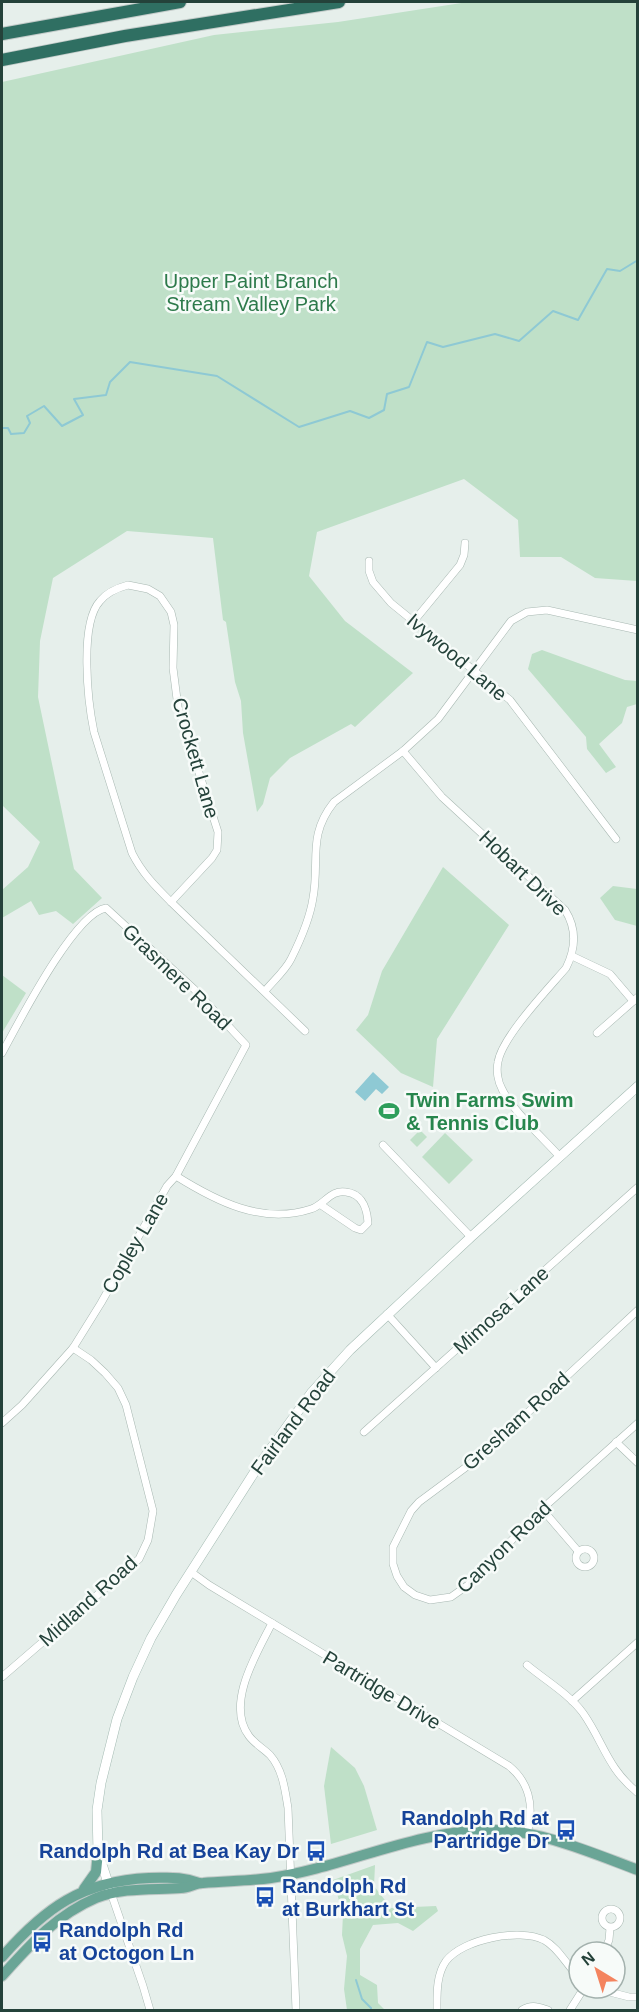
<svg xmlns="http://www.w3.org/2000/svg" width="639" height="2012" viewBox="0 0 639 2012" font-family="Arial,sans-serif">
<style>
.green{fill:#bfe0c8}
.water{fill:#8ec9d4}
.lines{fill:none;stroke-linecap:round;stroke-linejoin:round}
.stream{stroke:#8ec9d4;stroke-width:2}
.minor-casing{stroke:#a8b8b2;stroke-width:8}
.secondary-casing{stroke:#a4bbb3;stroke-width:10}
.primary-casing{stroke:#c2cac8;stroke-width:12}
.motorway-casing{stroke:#c2cac8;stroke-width:14}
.minor{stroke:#fff;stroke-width:7}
.secondary{stroke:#fff;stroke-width:9}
.primary{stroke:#6aa596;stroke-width:10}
.motorway{stroke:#2f6f62;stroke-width:12}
.labels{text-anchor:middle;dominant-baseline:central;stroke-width:5;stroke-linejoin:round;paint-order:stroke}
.park-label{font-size:20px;fill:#2d7a4b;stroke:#f7fbf9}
.street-label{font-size:20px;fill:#24423a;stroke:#f7fbf9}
.leisure-label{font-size:20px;font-weight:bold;fill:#27864d;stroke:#f7fbf9;text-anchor:start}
.transit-label{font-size:20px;font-weight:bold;fill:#164399;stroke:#f7fbf9;text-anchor:end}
</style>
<rect width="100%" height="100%" fill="#e6efeb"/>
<!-- green -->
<g class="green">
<polygon points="468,2 637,2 637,581 595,578 561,557 520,557 518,520 464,479 317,532 309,576 345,621 413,673 355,727 351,724 290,758 270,778 263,804 257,812 243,733 241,701 235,682 226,622 223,620 213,538 127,531 53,578 40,641 38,697 74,869 102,898 73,924 56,911 39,915 31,901 2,918 2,890 28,867 40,842 2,805 2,82 214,35 338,22"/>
<polygon points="542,650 625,680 637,681 637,704 627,707 622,723 599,744 616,767 606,773 587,749 586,737 528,669 532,654"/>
<polygon points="443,867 509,925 437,1039 433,1087 401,1073 356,1030 368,1015 382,971"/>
<polygon points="613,886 637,889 637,926 615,920 600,898"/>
<polygon points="2,975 26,993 2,1033"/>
<polygon points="420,1130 427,1137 417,1147 410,1140"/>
<polygon points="445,1133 473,1160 449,1184 422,1157"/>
<polygon points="331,1747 355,1768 364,1786 377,1830 331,1844 324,1786"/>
<polygon points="375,1865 374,1886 391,1908 436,1906 438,1911 413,1931 398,1923 373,1925 360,1949 360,1975 377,1985 378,2003 385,2010 347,2010 344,1989 347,1956 342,1935 343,1914 333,1880"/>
</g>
<!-- water -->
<polygon class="water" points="373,1072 389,1087 382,1094 376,1089 365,1101 355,1092"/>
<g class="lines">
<!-- stream -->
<g class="stream">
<polyline points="2,428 8,428 11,434 24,433 30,423 27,416 44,406 62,426 83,415 74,399 106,395 110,382 130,362 217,376 299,427 350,411 369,418 384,410 387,394 409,387 427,342 443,347 495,334 519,341 553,311 578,320 607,269 620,271 638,260"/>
<polyline points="356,1980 362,1999 371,2008 371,2010"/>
</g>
<!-- minor casing -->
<g class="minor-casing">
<g id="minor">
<polyline points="369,561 369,571 373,582 391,603 510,700 616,839"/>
<path d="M128 585 148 589 160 596 171 612 174 625 173 668 178 707 218 832 217 850 212 858 171 902C155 886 142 873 132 853L94 732C88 703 79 624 100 601 107 592 117 588 128 585Z"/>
<polyline points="414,621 460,565 464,555 465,543"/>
<path d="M403 751 442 797 565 910C577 929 576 948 566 968 548 989 502 1037 498 1062 496 1071 498 1082 502 1089 511 1109 544 1139 560 1157"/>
<polyline points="171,902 305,1031"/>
<polyline points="572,956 610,974 633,1001"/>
<path d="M265 991C273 981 285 971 291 959 300 941 310 918 313 898 320 860 307 836 334 802L403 751 438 719 511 621 527 612 547 610 638 630"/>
<polyline points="597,1033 638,997"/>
<path d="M2 1053C18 1024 74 913 106 908L194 989 246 1045 176 1176 167 1186 101 1303 73 1348 22 1405 2 1423"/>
<polyline points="383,1145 471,1237"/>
<path d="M176 1176C216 1201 262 1225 311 1209 324 1205 331 1189 346 1192 363 1194 367 1209 368 1223L361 1230 355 1228 321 1205"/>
<polyline points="638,1310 481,1456 419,1502 411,1511 393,1547 393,1564 397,1576 404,1587 415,1595 430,1600 451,1597 468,1585 542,1509 638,1423"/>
<polyline points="387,1314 436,1368"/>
<polyline points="364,1432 638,1187"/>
<polyline points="616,1442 638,1463"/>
<polyline points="542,1509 578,1551"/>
<circle cx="585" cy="1558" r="9"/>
<path d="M191 1572 209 1585 509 1766C531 1784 534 1807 527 1834"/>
<path d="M272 1623C257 1653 225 1704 249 1736 255 1744 264 1749 270 1755 283 1770 285 1790 288 1808L296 2010"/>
<path d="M527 1665C545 1680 569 1694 583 1713 604 1743 607 1768 638 1793"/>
<polyline points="2,1677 139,1559 148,1540 153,1511 126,1405 118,1388 105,1373 91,1360 73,1348"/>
<polyline points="572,1701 638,1642"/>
<polyline points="111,1893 143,1986 150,2010"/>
<circle cx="611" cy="1918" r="9"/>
<polyline points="604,1952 609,1940 610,1928"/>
<polyline points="594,1988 629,1997 638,1997"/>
<path d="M437 2010C437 1995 436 1975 446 1961 463 1939 519 1928 544 1940 559 1948 567 1966 579 1977"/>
<path d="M522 2010C532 2004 538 2007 548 2010"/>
<polyline points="570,2010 584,1988"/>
</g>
</g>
<!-- secondary casing -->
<g class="secondary-casing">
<polyline id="secondary" points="110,1889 98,1852 97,1810 101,1783 117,1719 133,1677 151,1638 176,1595 259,1465 312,1392 350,1350 471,1237 638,1086"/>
</g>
<!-- primary casing -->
<g class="primary-casing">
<g id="primary">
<polyline points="84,1889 96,1872 98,1852"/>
<path d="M2 1957C45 1908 82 1881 149 1878 169 1878 180 1876 199 1883"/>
<path d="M2 1976C30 1945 56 1915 96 1898 123 1887 153 1890 181 1888 189 1888 195 1883 203 1883 226 1881 249 1881 271 1878 345 1867 413 1831 489 1830 538 1829 592 1853 638 1870"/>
</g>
</g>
<!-- motorway casing -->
<g class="motorway-casing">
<g id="motorway">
<polyline points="2,34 180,2"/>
<polyline points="2,60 125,36 339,2"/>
</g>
</g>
<!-- minor -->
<use href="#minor" class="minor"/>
<!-- secondary -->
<use href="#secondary" class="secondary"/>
<!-- primary -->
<use href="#primary" class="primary"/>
<!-- motorway -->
<use href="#motorway" class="motorway"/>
</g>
<!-- icons -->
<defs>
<g id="stadium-bare" transform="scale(1.62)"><path d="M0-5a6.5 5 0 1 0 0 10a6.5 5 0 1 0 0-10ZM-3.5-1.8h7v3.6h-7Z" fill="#2e9e5b" stroke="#f7fbf9" stroke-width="2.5" paint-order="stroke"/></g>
<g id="bus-bare" transform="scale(1.62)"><path d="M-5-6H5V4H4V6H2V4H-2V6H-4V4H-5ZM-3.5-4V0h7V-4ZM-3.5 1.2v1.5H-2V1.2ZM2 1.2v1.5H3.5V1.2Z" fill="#1a4fb4" stroke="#f7fbf9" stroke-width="2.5" paint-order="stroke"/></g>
</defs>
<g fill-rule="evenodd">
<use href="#stadium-bare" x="389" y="1111"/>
<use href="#bus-bare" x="566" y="1830"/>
<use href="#bus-bare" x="316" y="1851"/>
<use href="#bus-bare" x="265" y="1897"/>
<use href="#bus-bare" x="42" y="1942"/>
</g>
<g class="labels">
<!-- park labels -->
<g class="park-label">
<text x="251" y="281">Upper Paint Branch<tspan x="251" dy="23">Stream Valley Park</tspan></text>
</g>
<!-- street labels -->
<g class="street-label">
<text transform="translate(457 657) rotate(40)">Ivywood Lane</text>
<text transform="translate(196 758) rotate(74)">Crockett Lane</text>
<text transform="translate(523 873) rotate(44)">Hobart Drive</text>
<text transform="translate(177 977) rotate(44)">Grasmere Road</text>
<text transform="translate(135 1243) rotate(-60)">Copley Lane</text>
<text transform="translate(501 1310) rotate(-42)">Mimosa Lane</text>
<text transform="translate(516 1421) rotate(-42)">Gresham Road</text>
<text transform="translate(293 1422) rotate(-53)">Fairland Road</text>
<text transform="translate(504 1547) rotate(-44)">Canyon Road</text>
<text transform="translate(88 1601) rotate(-42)">Midland Road</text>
<text transform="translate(382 1690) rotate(31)">Partridge Drive</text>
</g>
<!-- leisure labels -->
<g class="leisure-label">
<text x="406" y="1100">Twin Farms Swim<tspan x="406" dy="23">&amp; Tennis Club</tspan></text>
</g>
<!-- transit labels -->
<g class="transit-label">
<text x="549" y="1818">Randolph Rd at<tspan x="549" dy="23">Partridge Dr</tspan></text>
<text x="299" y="1851">Randolph Rd at Bea Kay Dr</text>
<text x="282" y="1886" text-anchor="start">Randolph Rd<tspan x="282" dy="23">at Burkhart St</tspan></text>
<text x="59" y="1930" text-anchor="start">Randolph Rd<tspan x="59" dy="23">at Octogon Ln</tspan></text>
</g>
</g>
<!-- border -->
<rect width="639" height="2012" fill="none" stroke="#24423a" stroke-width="6"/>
<!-- north arrow -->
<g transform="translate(597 1970) rotate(322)"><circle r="28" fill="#f7fbf9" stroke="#a3b1ad" stroke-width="1.5"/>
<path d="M0-4.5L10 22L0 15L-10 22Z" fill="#f4845f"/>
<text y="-9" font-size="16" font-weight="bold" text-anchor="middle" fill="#24423a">N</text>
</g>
</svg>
